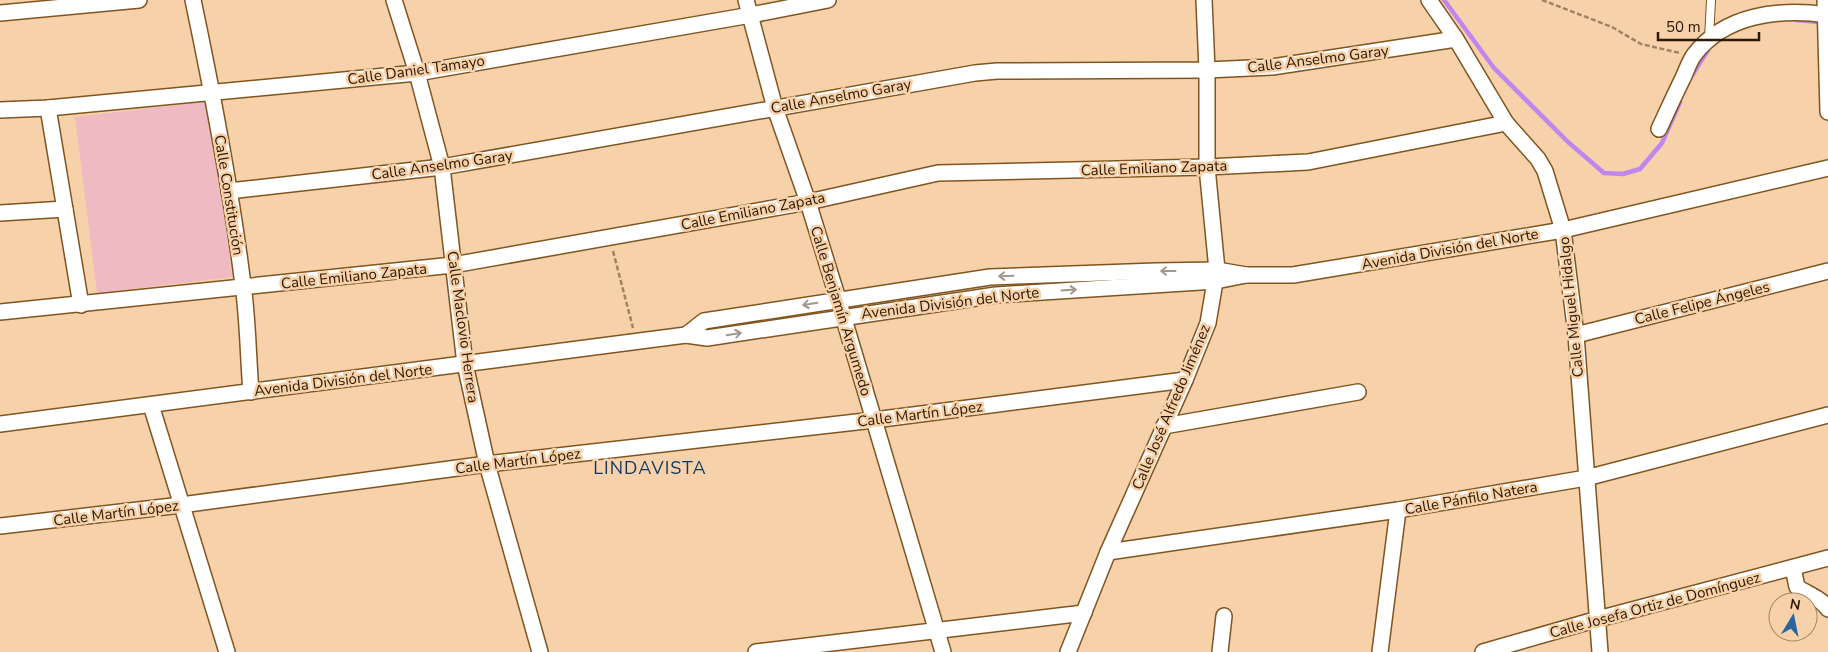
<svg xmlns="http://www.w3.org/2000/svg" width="1828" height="652" viewBox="0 0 1828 652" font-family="'Nunito Sans',sans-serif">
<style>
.green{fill:#f0bac2}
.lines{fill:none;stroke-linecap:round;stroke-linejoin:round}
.stream{stroke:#c086ef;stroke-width:4.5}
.lane-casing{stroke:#7f5520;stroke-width:10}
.street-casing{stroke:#7f5520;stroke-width:18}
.path{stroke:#a18262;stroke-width:2.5;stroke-dasharray:5 2.5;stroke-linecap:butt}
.lane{stroke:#fff;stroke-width:8}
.street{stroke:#fff;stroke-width:15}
.oneway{stroke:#a1978c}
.labels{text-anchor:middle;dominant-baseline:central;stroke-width:5;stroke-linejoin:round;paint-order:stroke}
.street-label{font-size:15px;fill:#2e1800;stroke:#f6d1aa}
.quarter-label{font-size:18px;letter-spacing:1px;fill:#0d395e;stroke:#f6d1aa}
</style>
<rect width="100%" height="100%" fill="#f6d1aa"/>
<!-- green -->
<polygon class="green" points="210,101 232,277 97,293 75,117"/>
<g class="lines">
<!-- stream -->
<g class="stream">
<polyline points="1444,0 1494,68 1568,142 1604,173 1623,174 1640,169 1662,143 1680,102"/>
<polyline points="1796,20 1818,22"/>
<polyline points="1691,77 1708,50"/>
</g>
<!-- lane casing -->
<g class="lane-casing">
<polyline id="lane" points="1709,39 1711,0"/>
</g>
<!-- street casing -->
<g class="street-casing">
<g id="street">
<path d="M193 0C213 95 231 189 243 285 248 320 248 356 251 392"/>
<polyline points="394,0 417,73 442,167 465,364 487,464 540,652"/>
<polyline points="746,0 775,108 808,202 838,299 943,652"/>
<polyline points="1429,0 1456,39 1506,123 1538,159 1545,171 1563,230 1576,335 1600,652"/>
<polyline points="1825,0 1828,112"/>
<polyline points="0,13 139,0"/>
<polyline points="48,108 81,305"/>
<polyline points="0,110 48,108 417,73 751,15 828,0"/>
<path d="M1659 129C1667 112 1674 96 1682 80 1686 72 1689 62 1694 55 1725 14 1780 8 1828 15"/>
<polyline points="229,191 442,167 975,73 997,71 1207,70 1272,67 1456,39"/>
<polyline points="0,213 65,209"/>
<polyline points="0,312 453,265 808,202 938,173 1207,167 1308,162 1506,123"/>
<polyline points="686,335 704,321 990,277 1156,271 1217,270 1246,275 1293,275 1563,230 1828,168"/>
<polyline points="1576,335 1828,271"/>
<polyline points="151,405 227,652"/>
<polyline points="0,424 686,335 707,338 996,295 1216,281 1246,275"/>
<polyline points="1164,426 1358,392"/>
<polyline points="0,526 181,505 487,464 874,420 1185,380"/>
<polyline points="1108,552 1398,510 1586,478 1828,415"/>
<path d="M1793 568 1797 587C1809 595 1821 598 1828 609"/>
<polyline points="756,652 1084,613"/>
<polyline points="1068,652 1108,552 1185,380 1208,323 1217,270 1207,167 1207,70 1204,0"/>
<polyline points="1220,652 1224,616"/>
<polyline points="1380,652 1398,510"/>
<polyline points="1483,652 1598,619 1828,558"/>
</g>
</g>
<!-- path -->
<g class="path">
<polyline points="1542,0 1612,27 1641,44 1680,53"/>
<polyline points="613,251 633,328"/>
</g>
<!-- lane -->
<use href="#lane" class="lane"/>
<!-- street -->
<use href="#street" class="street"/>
</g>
<!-- one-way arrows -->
<defs><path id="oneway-shaft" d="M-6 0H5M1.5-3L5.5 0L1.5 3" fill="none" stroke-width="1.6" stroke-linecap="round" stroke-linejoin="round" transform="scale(1.25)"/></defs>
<g class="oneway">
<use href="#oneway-shaft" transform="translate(1168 271) rotate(180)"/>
<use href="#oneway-shaft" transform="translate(1006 276) rotate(178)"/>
<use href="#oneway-shaft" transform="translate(1069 290) rotate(-4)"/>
<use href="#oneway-shaft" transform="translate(810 304) rotate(171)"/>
<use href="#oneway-shaft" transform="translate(734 334) rotate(-9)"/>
</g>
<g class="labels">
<!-- street labels -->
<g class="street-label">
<text transform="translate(1318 59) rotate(-7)">Calle Anselmo Garay</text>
<text transform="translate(416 70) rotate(-8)">Calle Daniel Tamayo</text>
<text transform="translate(841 96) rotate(-10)">Calle Anselmo Garay</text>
<text transform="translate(442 165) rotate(-8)">Calle Anselmo Garay</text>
<text transform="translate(1154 168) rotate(-2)">Calle Emiliano Zapata</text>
<text transform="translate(229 195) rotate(81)">Calle Constitución</text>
<text transform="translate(753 211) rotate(-11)">Calle Emiliano Zapata</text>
<text transform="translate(1450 249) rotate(-10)">Avenida División del Norte</text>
<text transform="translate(354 276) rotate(-6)">Calle Emiliano Zapata</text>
<text transform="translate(950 303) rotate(-7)">Avenida División del Norte</text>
<text transform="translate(1702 303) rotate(-14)">Calle Felipe Ángeles</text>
<text transform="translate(1571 307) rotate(-96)">Calle Miguel Hidalgo</text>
<text transform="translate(841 311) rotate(73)">Calle Benjamín Argumedo</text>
<text transform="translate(463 327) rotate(82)">Calle Maclovio Herrera</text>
<text transform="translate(343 380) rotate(-7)">Avenida División del Norte</text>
<text transform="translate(1171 407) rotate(-67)">Calle José Alfredo Jiménez</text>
<text transform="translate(920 414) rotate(-7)">Calle Martín López</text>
<text transform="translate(518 461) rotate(-7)">Calle Martín López</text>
<text transform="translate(1471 498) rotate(-10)">Calle Pánfilo Natera</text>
<text transform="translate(116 513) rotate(-7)">Calle Martín López</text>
<text transform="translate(1655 605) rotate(-15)">Calle Josefa Ortiz de Domínguez</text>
</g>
<!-- quarter labels -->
<g class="quarter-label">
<text x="650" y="468">LINDAVISTA</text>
</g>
</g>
<!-- north arrow -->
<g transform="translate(1793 617) rotate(10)"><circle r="24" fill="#f6d1aa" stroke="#a68766"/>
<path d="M0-4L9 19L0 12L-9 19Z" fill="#28669d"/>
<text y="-8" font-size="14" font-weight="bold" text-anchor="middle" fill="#2e1800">N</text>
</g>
<!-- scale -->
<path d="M1658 32v8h101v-8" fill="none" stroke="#2e1800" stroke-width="2.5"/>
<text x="1666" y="32" font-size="15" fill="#2e1800" stroke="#f6d1aa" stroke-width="4" paint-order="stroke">50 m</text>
</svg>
